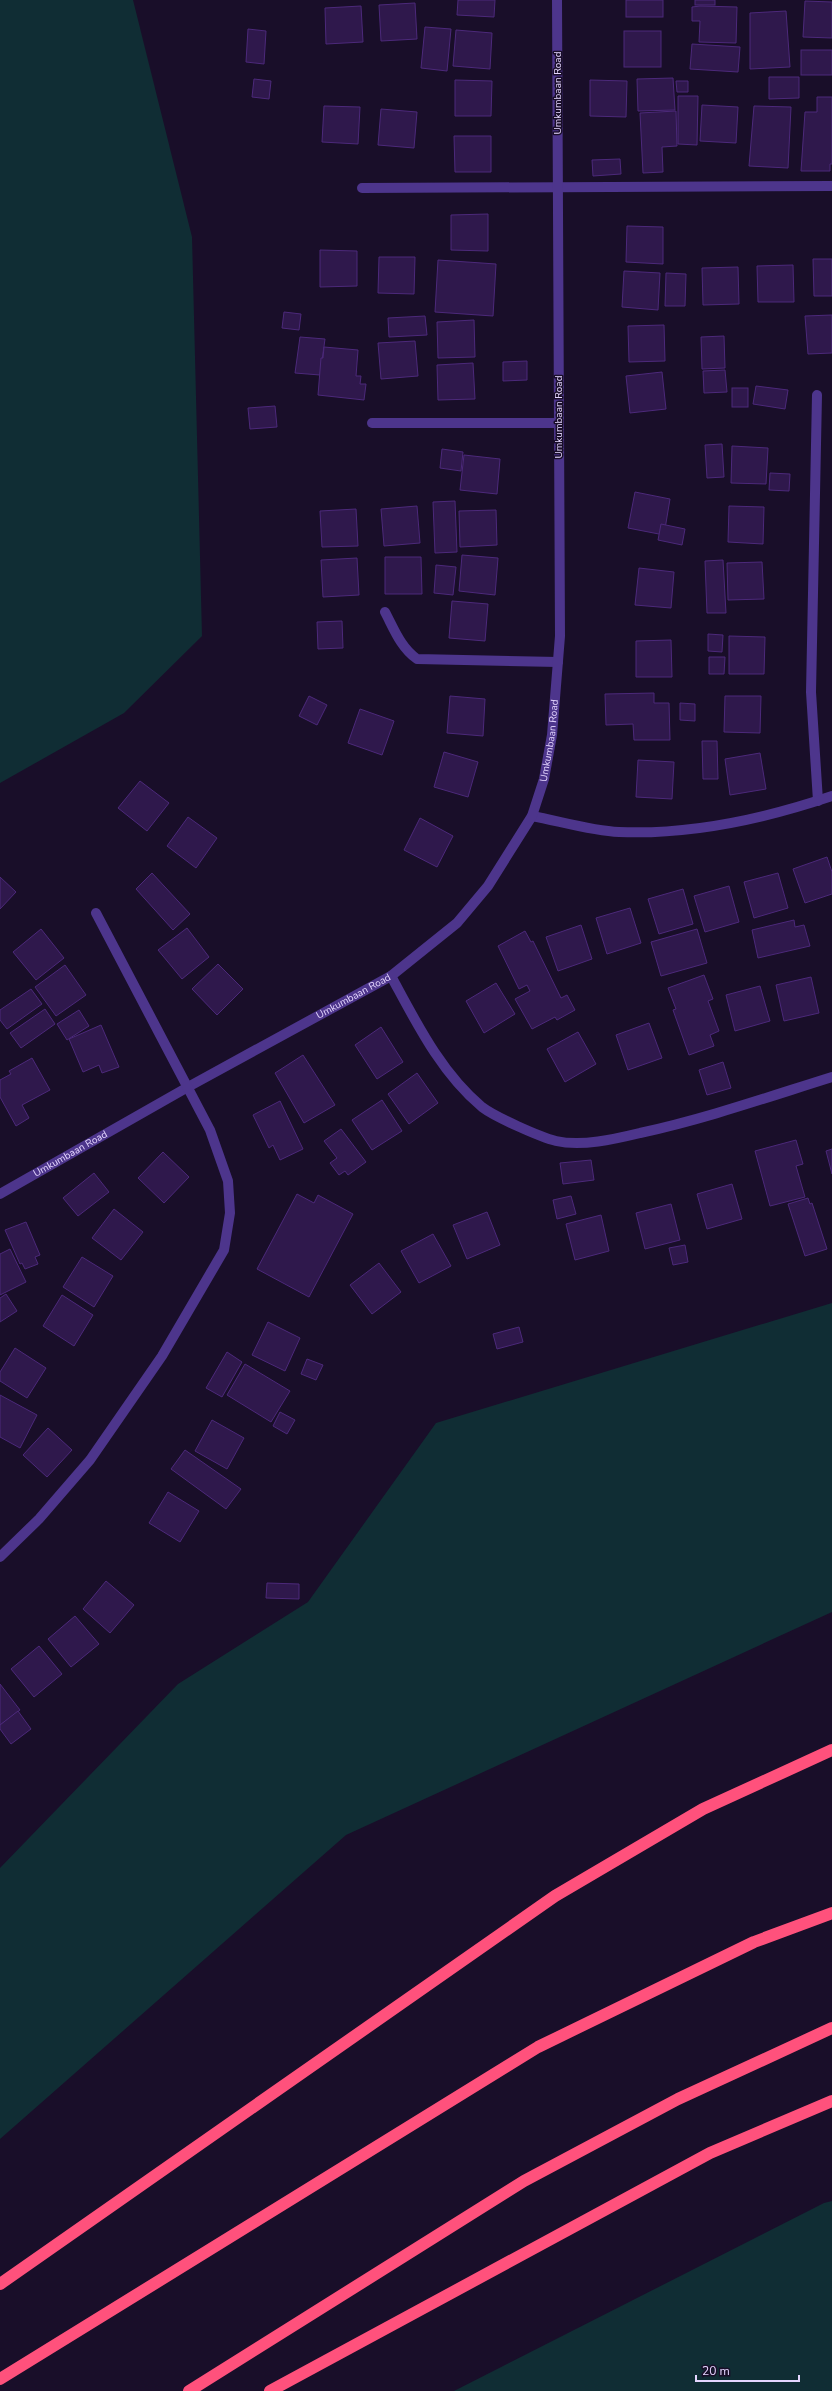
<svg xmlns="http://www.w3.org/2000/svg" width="832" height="2391" viewBox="0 0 832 2391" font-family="'Nunito Sans',sans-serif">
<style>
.green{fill:#102d34}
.building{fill:#2f184c;stroke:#4c297a}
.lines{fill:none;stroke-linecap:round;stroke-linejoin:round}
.street{stroke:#4d358c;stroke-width:10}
.highway{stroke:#ff517c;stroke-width:12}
.labels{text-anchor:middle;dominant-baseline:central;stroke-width:3;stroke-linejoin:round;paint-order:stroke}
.street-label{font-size:10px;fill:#e5d6ff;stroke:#190e29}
</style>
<rect width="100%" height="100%" fill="#190e29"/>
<!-- green -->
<g class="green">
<polygon points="0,0 133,0 192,237 202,636 124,713 0,783"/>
<polygon points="832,1303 832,1612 346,1835 0,2139 0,1868 178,1684 308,1602 436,1423"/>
<polygon points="832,2201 832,2391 454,2391 824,2203"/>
</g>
<!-- building -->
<g class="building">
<polygon points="458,0 495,0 494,17 457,15"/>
<rect x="626" y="0" width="37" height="17"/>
<rect x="695" y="0" width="20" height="5"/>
<polygon points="805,1 832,2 832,38 803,37"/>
<polygon points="415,3 417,39 381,41 379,5"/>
<polygon points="361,6 363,42 326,44 325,8"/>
<polygon points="700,6 737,7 736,43 699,42 700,21 692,21 692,7"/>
<polygon points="786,11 790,67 750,69 750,13"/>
<polygon points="425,27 451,29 447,71 421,68"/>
<polygon points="248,29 266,31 264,64 246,62"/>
<polygon points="456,30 492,33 490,69 453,66"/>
<rect x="624" y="31" width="37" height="36"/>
<polygon points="692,44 740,47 738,72 690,69"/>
<rect x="801" y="50" width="31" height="25"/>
<polygon points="769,77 799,77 799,98 769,99"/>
<polygon points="673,78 675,110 638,111 637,79"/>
<polygon points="254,79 271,81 269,99 252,97"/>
<polygon points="455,80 492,81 491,116 455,116"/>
<polygon points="590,80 627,81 626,117 590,116"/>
<polygon points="676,81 688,81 688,92 677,92"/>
<polygon points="678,96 698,96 697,145 678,144"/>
<polygon points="817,97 832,97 832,164 830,164 830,171 801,171 805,112 817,112"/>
<polygon points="702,105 738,107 736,143 700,141"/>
<polygon points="324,106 360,107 358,144 322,142"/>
<polygon points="754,106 791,107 788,168 749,166"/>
<polygon points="381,109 417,112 414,148 378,145"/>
<polygon points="676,111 677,146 662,147 663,172 643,173 640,113"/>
<polygon points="454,136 491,136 491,172 455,172"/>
<polygon points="620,159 621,174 593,176 592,160"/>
<polygon points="488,214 488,251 451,250 451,215"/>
<polygon points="627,226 663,227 663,264 626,262"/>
<polygon points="320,250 357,251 357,286 320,287"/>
<polygon points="379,257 415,257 414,294 378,293"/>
<polygon points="813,259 832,259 832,296 814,296"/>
<polygon points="438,260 496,264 493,316 435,312"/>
<polygon points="793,265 794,302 758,302 757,266"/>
<polygon points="738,267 739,304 703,305 702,268"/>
<polygon points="624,271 660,273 658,310 622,307"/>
<polygon points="666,273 686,274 685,306 665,306"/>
<polygon points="284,312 301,314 299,330 282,328"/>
<polygon points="832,315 832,353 808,354 805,316"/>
<polygon points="425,316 427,335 389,337 388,318"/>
<polygon points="474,320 475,357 438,358 437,322"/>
<polygon points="664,325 665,361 629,362 628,326"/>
<polygon points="724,336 725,368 702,369 701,337"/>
<polygon points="300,337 325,339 320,375 295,373"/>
<polygon points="415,341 418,376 381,379 378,343"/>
<polygon points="324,347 358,350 356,376 361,376 360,384 366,384 364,400 318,395 321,358 323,358"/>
<polygon points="527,361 527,380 503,381 503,362"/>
<polygon points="473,363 475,399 438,400 437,365"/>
<polygon points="725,370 727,392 704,393 703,371"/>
<polygon points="662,372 666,409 630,413 626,376"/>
<polygon points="756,386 788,390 785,409 753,404"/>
<rect x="732" y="388" width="16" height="19"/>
<polygon points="275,406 277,427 250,429 248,408"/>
<polygon points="722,444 724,477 707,478 705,445"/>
<polygon points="732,446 768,448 766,484 731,483"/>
<polygon points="442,449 463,452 461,471 440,468"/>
<polygon points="464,455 500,459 497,494 460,490"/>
<polygon points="770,473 790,474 789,491 769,490"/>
<polygon points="635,492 670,499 664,535 628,528"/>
<polygon points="455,501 457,552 435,553 433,502"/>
<polygon points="417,506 420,543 384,546 381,509"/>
<polygon points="729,506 764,507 763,544 728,542"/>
<polygon points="356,509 358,546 322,547 320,511"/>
<polygon points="496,510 497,545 460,547 459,511"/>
<polygon points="661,524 685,529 682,545 658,540"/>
<polygon points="462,555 498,558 495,595 459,591"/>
<polygon points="385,557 421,557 422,594 385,594"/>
<polygon points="357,558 359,595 323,597 321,560"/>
<polygon points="723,560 726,613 707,613 705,561"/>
<polygon points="762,562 764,599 728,600 727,563"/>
<polygon points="436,565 456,567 453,595 434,593"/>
<polygon points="639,568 674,572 671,608 635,605"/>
<polygon points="452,601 488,604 485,641 449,638"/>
<polygon points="342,621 343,648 318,649 317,622"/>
<polygon points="708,634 723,635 722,652 708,651"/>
<polygon points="729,636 765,637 764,674 729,674"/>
<polygon points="671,640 672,677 636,677 636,641"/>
<polygon points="709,657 725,657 724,674 709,674"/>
<polygon points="654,693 654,703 669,703 670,740 634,740 633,724 606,725 605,694"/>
<polygon points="309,696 327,705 317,725 299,716"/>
<polygon points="450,696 485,699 483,736 447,733"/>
<polygon points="725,696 761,696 760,733 724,732"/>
<polygon points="680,703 695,704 695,721 680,720"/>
<polygon points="360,709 394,721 382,755 348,743"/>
<polygon points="702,741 717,741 718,779 703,779"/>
<polygon points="444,752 478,762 468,797 434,787"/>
<polygon points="760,753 766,789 730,795 725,759"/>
<polygon points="638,760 674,762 672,799 636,797"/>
<polygon points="140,781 169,803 147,831 118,808"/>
<polygon points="188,817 217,838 196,868 167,846"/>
<polygon points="420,818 453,836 437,867 404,850"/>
<polygon points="827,857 832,872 832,894 805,903 793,869"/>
<polygon points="152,873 190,914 173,930 136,889"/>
<polygon points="778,873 788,908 754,918 744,882"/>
<polygon points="0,877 16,892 0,909"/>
<polygon points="729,886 739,922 705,932 694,896"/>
<polygon points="683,889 693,924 659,934 648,899"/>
<polygon points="630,908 641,943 607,954 596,918"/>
<polygon points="794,920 795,927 804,925 810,946 758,958 752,930"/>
<polygon points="581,925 592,959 558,971 546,937"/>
<polygon points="187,928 209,957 182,979 158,950"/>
<polygon points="41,929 64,958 36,980 13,952"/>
<polygon points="697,929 707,963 661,976 651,942"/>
<polygon points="525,931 531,942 533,941 561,998 567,995 575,1010 557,1020 555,1017 532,1029 515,999 530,991 527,985 519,989 498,946"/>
<polygon points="218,964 243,989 217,1015 192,989"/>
<polygon points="65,965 86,995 56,1016 35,987"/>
<polygon points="704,975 713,999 708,1001 719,1031 710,1035 714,1046 689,1055 673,1010 676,1009 668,988"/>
<polygon points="811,977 819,1013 784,1021 776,985"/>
<polygon points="496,983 515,1014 484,1033 466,1001"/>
<polygon points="760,986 770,1021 735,1031 726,995"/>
<polygon points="31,989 42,1004 7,1029 0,1020 0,1010"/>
<polygon points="45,1009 55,1024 21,1048 10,1033"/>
<polygon points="79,1010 89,1026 67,1040 57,1024"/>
<polygon points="649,1023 662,1058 628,1070 616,1035"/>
<polygon points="101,1025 119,1067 102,1073 99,1065 83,1072 69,1039"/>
<polygon points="381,1027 403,1062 377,1079 355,1045"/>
<polygon points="578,1032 596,1064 565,1082 547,1049"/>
<polygon points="303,1055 335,1105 304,1123 275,1073"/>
<polygon points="32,1058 50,1090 22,1105 29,1118 16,1126 0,1097 0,1080 11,1074 9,1071"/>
<polygon points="723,1062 731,1088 707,1095 699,1070"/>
<polygon points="417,1073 438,1103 409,1124 388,1094"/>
<polygon points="382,1100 402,1131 372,1150 352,1120"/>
<polygon points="280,1101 303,1149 280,1160 273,1145 269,1148 253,1115"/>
<polygon points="341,1129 366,1162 348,1175 345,1171 339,1175 330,1163 337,1158 324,1141"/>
<polygon points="796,1140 803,1164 796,1166 805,1197 770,1206 755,1151"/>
<polygon points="832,1149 832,1174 826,1151"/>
<polygon points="163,1152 189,1177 164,1203 138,1178"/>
<polygon points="591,1160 594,1180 563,1184 560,1163"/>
<polygon points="94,1173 109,1192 78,1216 63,1198"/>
<polygon points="732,1184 742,1219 707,1229 697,1194"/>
<polygon points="297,1194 314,1203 318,1195 353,1214 309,1297 257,1269"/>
<polygon points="571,1196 576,1214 557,1219 553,1200"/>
<polygon points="808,1198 810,1204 812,1203 827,1249 805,1256 788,1204"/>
<polygon points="671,1204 680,1240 645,1249 636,1213"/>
<polygon points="114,1209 143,1232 121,1260 92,1238"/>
<polygon points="487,1212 500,1245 467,1259 453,1225"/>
<polygon points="601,1215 609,1251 575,1260 566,1224"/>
<polygon points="26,1222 40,1255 35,1257 38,1264 25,1269 22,1263 20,1264 5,1230"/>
<polygon points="433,1234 451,1266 419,1283 401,1251"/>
<polygon points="685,1245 688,1262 673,1265 669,1248"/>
<polygon points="10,1249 26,1282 0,1295 0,1254"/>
<polygon points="82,1257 113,1276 94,1307 63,1287"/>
<polygon points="379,1263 401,1292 372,1314 350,1285"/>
<polygon points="6,1294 17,1311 0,1322 0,1298"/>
<polygon points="62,1295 93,1315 74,1346 43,1326"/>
<polygon points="268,1322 300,1338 285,1371 252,1355"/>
<polygon points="519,1327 523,1342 497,1349 493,1334"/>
<polygon points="15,1348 46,1368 27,1398 0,1381 0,1372"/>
<polygon points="227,1352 242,1362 222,1397 206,1388"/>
<polygon points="307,1359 323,1365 316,1380 301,1374"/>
<polygon points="245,1364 290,1391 271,1422 227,1395"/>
<polygon points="0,1395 37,1415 20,1448 0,1437"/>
<polygon points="280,1412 295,1420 287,1434 273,1426"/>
<polygon points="212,1420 244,1438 227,1469 195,1451"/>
<polygon points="48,1428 72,1450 47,1477 23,1455"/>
<polygon points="185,1450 241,1489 226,1509 171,1469"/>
<polygon points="168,1492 199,1511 180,1542 149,1523"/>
<polygon points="106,1581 134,1605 110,1633 83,1609"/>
<polygon points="267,1583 299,1584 299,1599 266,1598"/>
<polygon points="75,1616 99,1644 71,1667 48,1639"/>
<polygon points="39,1646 62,1674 34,1697 11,1669"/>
<polygon points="0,1684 20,1710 0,1725"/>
<polygon points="18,1711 31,1729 11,1744 0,1729 0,1725"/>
</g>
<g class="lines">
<!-- street -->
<g class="street">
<polyline points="362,188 832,186"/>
<polyline points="817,395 811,692 818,801"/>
<polyline points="372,423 559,423"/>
<path d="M385 612C394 629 401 648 417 659L558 662"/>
<path d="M532 816C559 821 592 831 619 832 691 835 764 819 832 796"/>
<path d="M391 976C416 1022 441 1073 482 1107 495 1117 540 1137 556 1141 582 1147 615 1139 640 1133 705 1119 768 1097 832 1077"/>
<path id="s1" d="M0 1194 188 1087 391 976 457 923 488 886 532 816 544 779 552 735 560 636 557 0"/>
<polyline points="0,1557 39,1519 90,1460 162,1356 224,1250 230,1213 228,1181 210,1130 96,913"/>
</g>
<!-- highway -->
<g class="highway">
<polyline points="0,2284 555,1896 703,1809 832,1750"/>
<polyline points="0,2379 538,2047 754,1942 832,1913"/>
<polyline points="189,2391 524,2181 678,2099 832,2028"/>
<polyline points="270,2391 710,2153 832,2101"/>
</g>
</g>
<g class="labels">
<!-- street labels -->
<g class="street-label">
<text transform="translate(558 93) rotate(-90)">Umkumbaan Road</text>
<text transform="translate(559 417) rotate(-90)">Umkumbaan Road</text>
<text stroke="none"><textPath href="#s1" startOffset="741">Umkumbaan Road</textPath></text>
<text stroke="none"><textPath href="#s1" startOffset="405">Umkumbaan Road</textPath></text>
<text stroke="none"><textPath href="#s1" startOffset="81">Umkumbaan Road</textPath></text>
</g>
</g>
<!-- scale -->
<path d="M696 2375v6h103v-6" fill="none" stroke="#e5d6ff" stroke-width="2"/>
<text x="702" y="2375" font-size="12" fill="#e5d6ff" stroke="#190e29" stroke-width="3" paint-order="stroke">20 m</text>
</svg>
